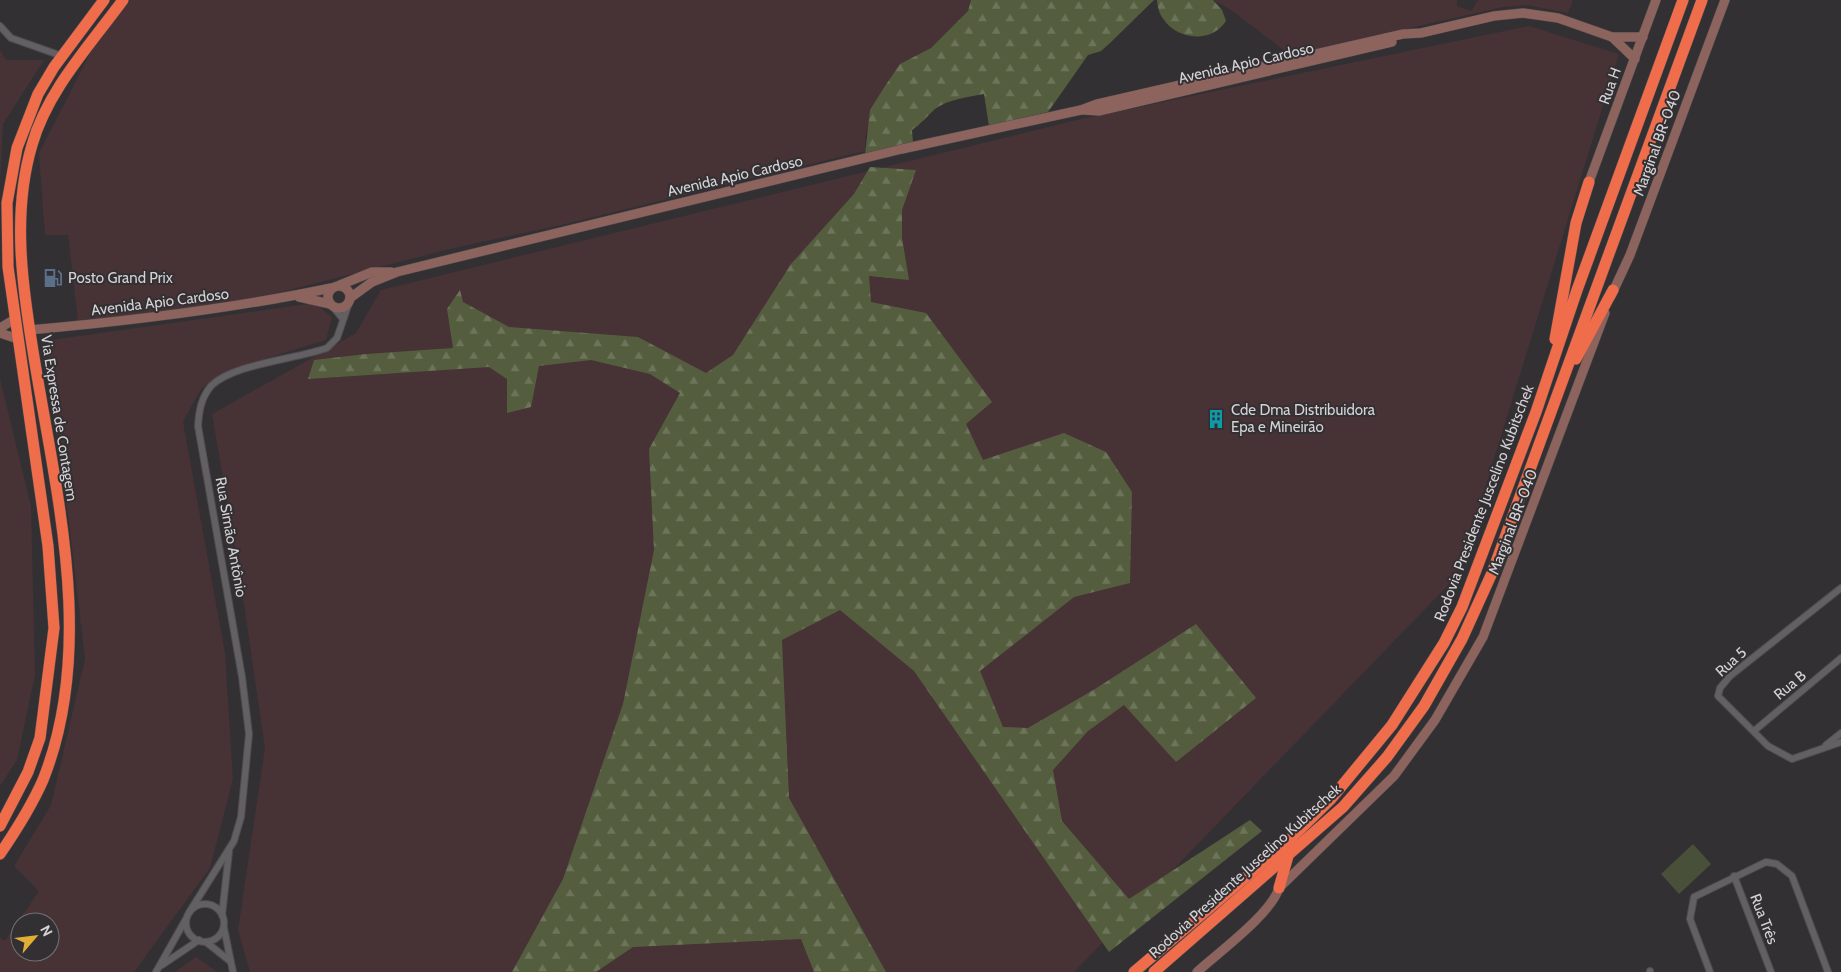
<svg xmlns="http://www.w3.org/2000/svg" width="1841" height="972" viewBox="0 0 1841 972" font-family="Cabin,sans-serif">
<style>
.industrial{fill:#473235;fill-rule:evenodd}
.grass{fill:#485039}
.forest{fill:url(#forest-firs)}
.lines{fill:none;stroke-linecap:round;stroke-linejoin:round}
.street-casing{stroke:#4e4c4f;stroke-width:8}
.secondary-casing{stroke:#4e4c4f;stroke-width:10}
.highway-casing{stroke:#4e4c4f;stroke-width:12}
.street{stroke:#636064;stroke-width:6}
.secondary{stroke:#8d645d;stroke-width:9}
.highway{stroke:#f06d4c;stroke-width:11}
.labels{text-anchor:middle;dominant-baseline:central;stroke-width:4;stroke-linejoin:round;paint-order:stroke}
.street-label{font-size:15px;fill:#d4d2d5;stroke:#333034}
.poi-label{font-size:15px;fill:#d4d2d5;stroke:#333034;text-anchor:start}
</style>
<defs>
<pattern id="forest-firs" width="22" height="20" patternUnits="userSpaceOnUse" patternTransform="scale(1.25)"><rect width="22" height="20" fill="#545e3e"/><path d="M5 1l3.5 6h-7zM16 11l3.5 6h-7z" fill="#6c7459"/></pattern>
</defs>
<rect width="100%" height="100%" fill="#333034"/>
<!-- industrial -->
<g class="industrial">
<polygon points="130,0 971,0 968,11 931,48 900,64 885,86 866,134 865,151 561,225 454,248 254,299 161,313 78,320 68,235 45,235 39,153 95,44"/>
<polygon points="1213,0 1457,0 1457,6 1471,11 1478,0 1573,0 1568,13 1527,5 1503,7 1290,55 1231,10"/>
<polygon points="1529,26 1619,54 1458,575 1074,972 250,972 238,930 265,748 238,564 212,414 356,333 381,290 1081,119"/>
<polygon points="0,50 6,60 44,60 3,124 0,184"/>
<path d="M314 303 332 317 326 340 232 369 201 389 183 422 225 653 233 779 210 868 134 972H0V938L5 941 39 891 14 866 51 805 85 659 69 522 43 341ZM20 922H50V952H20Z"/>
<polygon points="0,379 31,506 35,675 17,760 0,786"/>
<polygon points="196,957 217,972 175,972"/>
</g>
<!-- grass -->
<polygon class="grass" points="1693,844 1711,864 1679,894 1661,874"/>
<!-- forest -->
<g class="forest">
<path d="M971 0H1154L1110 43 1101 51 1088 55 1048 112 989 126 984 94C968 97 949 99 935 109 927 116 921 124 912 130L913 143 865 155 870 110 885 86 900 64 931 48 968 11Z"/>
<path d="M1157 0H1213L1222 10 1226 21C1206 51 1158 34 1157 0Z"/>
<polygon points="870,167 916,170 902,210 902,238 909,280 869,276 871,302 926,313 992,402 966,424 983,460 1064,433 1106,452 1132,492 1130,583 1074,597 980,671 1003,727 1028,728 1095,689 1196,624 1256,698 1176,762 1124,705 1088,731 1053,770 1062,821 1129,899 1250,820 1262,831 1109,952 914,671 840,610 782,640 789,798 886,972 814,972 801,939 633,947 596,972 512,972 563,879 623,704 654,550 649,449 680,393 650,374 591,360 539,366 531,407 507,413 507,379 489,367 308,379 314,360 366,354 453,348 447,309 460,290 463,302 509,327 638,337 706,373 733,355 791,264 854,194"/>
</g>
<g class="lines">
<!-- street casing -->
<g class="street-casing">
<g id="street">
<polyline points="0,26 11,38 62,56"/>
<polyline points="333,307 343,319"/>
<polyline points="1841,588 1730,676 1720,688 1718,696 1768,746 1792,759 1841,742"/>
<polyline points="1754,731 1841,658"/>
<polyline points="1826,745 1841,733"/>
<polyline points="1734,876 1771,972"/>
<circle cx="205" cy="923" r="19"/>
<path d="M190 911 234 841 241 817 249 734 242 677 198 426C199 411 201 398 211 386 232 364 297 359 327 348L337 338 349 303"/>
<polyline points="222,915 229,852"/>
<polyline points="224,928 233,972"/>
<polyline points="206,942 230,961"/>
<polyline points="162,965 199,940"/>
<polyline points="1650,971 1650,972"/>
<polyline points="156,972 186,919"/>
<polyline points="1710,972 1690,919 1694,897 1766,862 1777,864 1792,876 1828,972"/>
</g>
</g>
<!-- secondary casing -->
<g class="secondary-casing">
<g id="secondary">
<polyline points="1612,37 1635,59"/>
<polyline points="1083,110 1099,111 1392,42"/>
<polyline points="1589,182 1656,0"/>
<polyline points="340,285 372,272 391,272"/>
<circle cx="339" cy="297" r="11"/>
<polyline points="1611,296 1630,255 1725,0"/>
<polyline points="299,297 330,304"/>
<polyline points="350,298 372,282 397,272 902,149 1081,110 1097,104 1403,34 1421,33 1494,16 1523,13 1558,18 1612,37 1643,37"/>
<polyline points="0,328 15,319"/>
<path d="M29 330C131 321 231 309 331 288"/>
<polyline points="0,333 18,339"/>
<path d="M1197 972C1219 952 1271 914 1279 888L1394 776 1435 720 1483 637 1605 313"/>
</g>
</g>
<!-- highway casing -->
<g class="highway-casing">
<g id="highway">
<polyline points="1555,339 1576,223 1589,182"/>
<polyline points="1576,359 1613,290"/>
<polyline points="0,826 28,772 40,738 54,628 48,546 8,267 7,203 17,148 38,94 54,67 104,0"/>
<path d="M0 854C15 832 32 805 43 780 97 644 55 490 33 351 22 284 12 212 32 145 47 91 90 45 123 0"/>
<polyline points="1279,888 1288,856"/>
<polyline points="1134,972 1284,845 1331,799 1392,725 1444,643 1462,607 1536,412 1577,290 1683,0"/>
<polyline points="1154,972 1343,807 1387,757 1424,706 1462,639 1492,573 1702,0"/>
</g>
</g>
<!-- street -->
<use href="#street" class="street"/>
<!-- secondary -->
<use href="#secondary" class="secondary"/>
<!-- highway -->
<use href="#highway" class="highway"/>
</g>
<!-- icons -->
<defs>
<g id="fuel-bare" transform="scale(1.5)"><path d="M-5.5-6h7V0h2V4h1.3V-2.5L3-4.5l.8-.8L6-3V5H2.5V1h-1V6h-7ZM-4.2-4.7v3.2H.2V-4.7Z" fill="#5c6f8a" stroke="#333034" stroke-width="2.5" paint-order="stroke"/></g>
<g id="building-bare" transform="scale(1.5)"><path d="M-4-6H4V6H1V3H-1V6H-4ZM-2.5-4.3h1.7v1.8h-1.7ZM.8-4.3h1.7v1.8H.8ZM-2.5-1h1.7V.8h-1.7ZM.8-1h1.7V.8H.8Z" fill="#0f9aa8" stroke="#333034" stroke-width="2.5" paint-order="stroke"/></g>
</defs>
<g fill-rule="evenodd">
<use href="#fuel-bare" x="53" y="278"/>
<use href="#building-bare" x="1216" y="419"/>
</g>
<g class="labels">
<!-- street labels -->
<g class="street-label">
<text transform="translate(1246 63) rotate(-13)">Avenida Apio Cardoso</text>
<text transform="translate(1610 86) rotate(-70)">Rua H</text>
<text transform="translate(1657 143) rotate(-70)">Marginal BR-040</text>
<text transform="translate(735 176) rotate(-13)">Avenida Apio Cardoso</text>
<text transform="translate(160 302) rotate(-7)">Avenida Apio Cardoso</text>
<text transform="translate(59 418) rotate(81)">Via Expressa de Contagem</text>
<text transform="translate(1484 503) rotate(-69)">Rodovia Presidente Juscelino Kubitschek</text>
<text transform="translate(1513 522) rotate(-69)">Marginal BR-040</text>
<text transform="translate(231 537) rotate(80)">Rua Simão Antônio</text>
<text transform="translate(1731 662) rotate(-42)">Rua 5</text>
<text transform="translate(1790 685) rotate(-40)">Rua B</text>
<text transform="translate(1245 871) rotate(-42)">Rodovia Presidente Juscelino Kubitschek</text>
<text transform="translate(1764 919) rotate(69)">Rua Três</text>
</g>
<!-- poi labels -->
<g class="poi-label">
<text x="68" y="278">Posto Grand Prix</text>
<text x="1231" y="410">Cde Dma Distribuidora<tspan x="1231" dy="17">Epa e Mineirão</tspan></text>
</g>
</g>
<!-- north arrow -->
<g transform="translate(35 937) rotate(62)"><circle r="24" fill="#333034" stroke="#737174"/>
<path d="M0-4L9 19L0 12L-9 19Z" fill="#e3ae35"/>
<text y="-8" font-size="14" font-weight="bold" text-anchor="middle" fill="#d4d2d5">N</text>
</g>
</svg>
